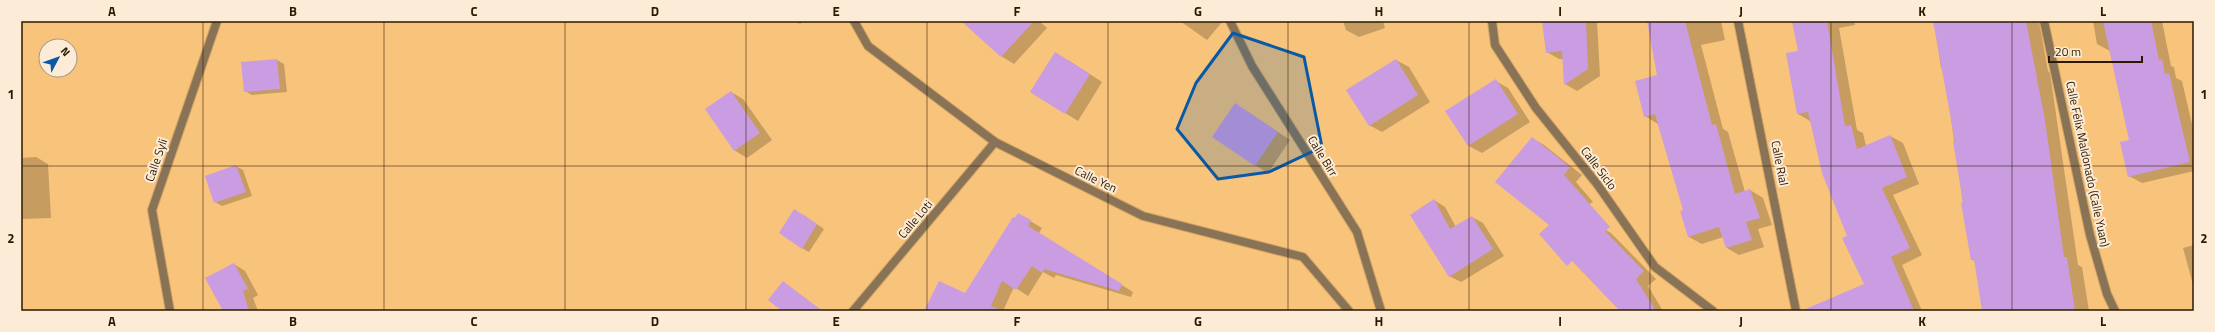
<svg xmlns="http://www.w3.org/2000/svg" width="2215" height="332" viewBox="0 0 2215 332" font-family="'Titillium Web',sans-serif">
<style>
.shadow{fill:#0003}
.building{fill:#ca9ce1}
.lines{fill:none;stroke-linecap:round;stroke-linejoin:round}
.street-casing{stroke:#d3a464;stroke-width:10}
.street{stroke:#887357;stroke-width:8}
.marked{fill:#0a59a7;fill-opacity:0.2;stroke:#0a59a7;stroke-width:3;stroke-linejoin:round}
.grid{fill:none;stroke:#2d1900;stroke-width:1;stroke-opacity:0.55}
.labels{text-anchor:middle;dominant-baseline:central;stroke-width:4;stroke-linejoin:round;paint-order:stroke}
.street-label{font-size:12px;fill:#2d1900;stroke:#fcecd7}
.neatline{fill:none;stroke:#2d1900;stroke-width:1.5}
.grid-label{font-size:13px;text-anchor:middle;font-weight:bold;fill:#2d1900}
</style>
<rect width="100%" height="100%" fill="#f8c37a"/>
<!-- shadow -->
<g class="shadow">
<polygon points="795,21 804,21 800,24"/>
<polygon points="980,21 1039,21 1047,28 1014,64 1001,56"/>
<polygon points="1180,21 1223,21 1207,40"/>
<polygon points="1343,21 1383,21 1385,28 1359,37 1346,30"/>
<polygon points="1543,21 1597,21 1600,76 1577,91 1565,84 1563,59 1559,59 1547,52"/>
<polygon points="1648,21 1721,21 1725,40 1701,45 1723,129 1728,132 1745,192 1750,190 1763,198 1772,225 1758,229 1764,247 1739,255 1727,248 1723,237 1702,244 1689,237 1681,212 1684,211 1658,124 1645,116 1659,76"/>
<polygon points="1793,21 1854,21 1855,25 1839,28 1857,130 1863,133 1866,146 1890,136 1903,143 1919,184 1893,195 1922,255 1902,265 1922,311 1840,311 1865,284 1810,121 1798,114 1799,52"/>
<polygon points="1934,21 2039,21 2048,71 2050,73 2078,265 2082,267 2089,311 1983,311 1975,261 1971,259 1944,70 1941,68"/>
<polygon points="2093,21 2162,21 2171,66 2174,67 2176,78 2182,81 2194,133 2194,171 2142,183 2129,176 2130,141 2110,51 2097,44"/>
<polygon points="277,60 284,64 287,92 252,95 245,91"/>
<polygon points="1068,60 1102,82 1078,121 1031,92"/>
<polygon points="1396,60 1409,67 1430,102 1382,132 1369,125"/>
<polygon points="1496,81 1508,88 1530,122 1482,153 1469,146 1447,112"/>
<polygon points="731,92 743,99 772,140 747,158 734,150"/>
<polygon points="1248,112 1290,140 1268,173 1255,165"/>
<polygon points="1532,138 1544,145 1582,175 1576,182 1593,202 1555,225"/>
<polygon points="36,157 48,164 51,218 21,219 21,158"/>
<polygon points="236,166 243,170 252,196 222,206 215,202"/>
<polygon points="1434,200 1445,207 1456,227 1472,217 1483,223 1504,256 1461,282 1449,276"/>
<polygon points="802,214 824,229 809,252 802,248"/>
<polygon points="1018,214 1042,228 1039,233 1133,292 1131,297 1056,275 1054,278 1043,272 1028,296 1014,287 1003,311 926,311 965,294"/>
<polygon points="1599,226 1611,233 1656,279 1648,286 1663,311 1622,311"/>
<polygon points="2194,245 2194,288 2183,248"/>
<polygon points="234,264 245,271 258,295 253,298 258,311 224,311"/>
<polygon points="783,282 821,310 820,311 784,311"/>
</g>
<!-- building -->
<g class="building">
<polygon points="961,21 1034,21 1001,57"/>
<polygon points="1542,21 1586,21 1588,69 1564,85 1562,51 1546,53"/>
<polygon points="1647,21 1685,21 1712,125 1716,124 1735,194 1750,189 1760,218 1746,222 1752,240 1726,248 1719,227 1688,237 1680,211 1683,210 1655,114 1644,117 1635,81 1657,75"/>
<polygon points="1792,21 1827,21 1845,126 1851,125 1857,149 1890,135 1907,177 1882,188 1910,248 1891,257 1914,311 1801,311 1864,284 1842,238 1847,236 1822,173 1808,112 1797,114 1786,53 1798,51"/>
<polygon points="1933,21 2026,21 2045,120 2064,257 2067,257 2075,311 1982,311 1974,259 1971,260 1961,203 1963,202 1953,141 1955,141"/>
<polygon points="2103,21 2151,21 2159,60 2162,59 2165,74 2169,73 2190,162 2128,177 2120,142 2129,140"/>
<polygon points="1055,52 1090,74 1065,114 1030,92"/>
<polygon points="277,59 280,89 244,92 241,62"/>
<polygon points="1396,59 1418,95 1369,126 1346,90"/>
<polygon points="1496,79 1518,114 1468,146 1445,111"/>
<polygon points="731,91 760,133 734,151 705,109"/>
<polygon points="1235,103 1278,132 1255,166 1212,137"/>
<polygon points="1532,137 1570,167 1564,175 1610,227 1605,231 1644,271 1636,279 1656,311 1620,311 1572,261 1567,266 1539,234 1549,225 1495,182"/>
<polygon points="236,165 246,192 214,203 205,176"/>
<polygon points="1434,199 1450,229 1472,216 1493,249 1449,277 1410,215"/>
<polygon points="794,209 817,224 802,249 779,233"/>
<polygon points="1018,213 1031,220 1028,226 1122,284 1119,291 1044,269 1042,273 1032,266 1016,290 1002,281 991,306 1002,311 924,311 939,281 965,293 1013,217 1015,218"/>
<polygon points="234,263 248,289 243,291 249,311 223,311 205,278"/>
<polygon points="783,281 822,311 782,311 768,300"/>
</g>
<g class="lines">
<!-- street casing -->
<g class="street-casing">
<g id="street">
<polyline points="854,21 868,46 995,142 1143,216 1303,257 1349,311"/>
<polyline points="1230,21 1252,66 1357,232 1381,311"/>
<polyline points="1492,21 1495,45 1536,108 1597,184 1655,267 1713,311"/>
<polyline points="1738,21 1796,311"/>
<polyline points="2044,21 2090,235 2107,294 2115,311"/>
<polyline points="170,311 152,210 217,21"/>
<polyline points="853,311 995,142"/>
</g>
</g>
<!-- street -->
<use href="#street" class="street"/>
</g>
<!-- marked area -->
<path class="marked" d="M1233 33 1304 57 1322 147 1269 172 1218 179 1177 129 1196 83Z"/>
<!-- grid -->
<path class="grid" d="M203 21V311M384 21V311M565 21V311M746 21V311M927 21V311M1108 21V311M1288 21V311M1469 21V311M1650 21V311M1831 21V311M2012 21V311M21 166H2194"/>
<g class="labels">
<!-- street labels -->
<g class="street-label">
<text transform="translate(1323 156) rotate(58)">Calle Birr</text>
<text transform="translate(156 160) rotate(-71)">Calle Syli</text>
<text transform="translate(1780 163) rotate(79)">Calle Rial</text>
<text transform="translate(2088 164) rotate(78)">Calle Félix Maldonado (Calle Yuan)</text>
<text transform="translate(1599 168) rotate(53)">Calle Siclo</text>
<text transform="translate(1096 179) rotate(26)">Calle Yen</text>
<text transform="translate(915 219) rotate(-50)">Calle Loti</text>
</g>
</g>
<!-- border -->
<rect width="2215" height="332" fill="none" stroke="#fcecd7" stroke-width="44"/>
<!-- north arrow -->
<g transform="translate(58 58) rotate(49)"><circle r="19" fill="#fcecd7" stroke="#a99881"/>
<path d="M0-3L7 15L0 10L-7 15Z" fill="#0a59a7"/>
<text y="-6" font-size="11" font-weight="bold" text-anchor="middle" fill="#2d1900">N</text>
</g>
<!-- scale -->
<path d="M2049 56v6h93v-6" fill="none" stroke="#2d1900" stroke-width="2"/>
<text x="2055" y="56" font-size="12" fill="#2d1900" stroke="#fcecd7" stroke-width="3" paint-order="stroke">20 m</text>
<rect x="22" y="22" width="2171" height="288" class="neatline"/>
<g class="grid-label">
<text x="112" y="16">A</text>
<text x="293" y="16">B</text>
<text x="474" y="16">C</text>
<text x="655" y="16">D</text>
<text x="836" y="16">E</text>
<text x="1017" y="16">F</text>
<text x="1198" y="16">G</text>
<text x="1379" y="16">H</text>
<text x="1560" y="16">I</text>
<text x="1741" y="16">J</text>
<text x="1922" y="16">K</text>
<text x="2103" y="16">L</text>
<text x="11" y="99">1</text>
<text x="2204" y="99">1</text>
<text x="11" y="243">2</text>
<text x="2204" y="243">2</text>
<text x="112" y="326">A</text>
<text x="293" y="326">B</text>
<text x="474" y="326">C</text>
<text x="655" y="326">D</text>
<text x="836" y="326">E</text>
<text x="1017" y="326">F</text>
<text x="1198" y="326">G</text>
<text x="1379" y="326">H</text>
<text x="1560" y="326">I</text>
<text x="1741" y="326">J</text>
<text x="1922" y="326">K</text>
<text x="2103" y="326">L</text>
</g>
</svg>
